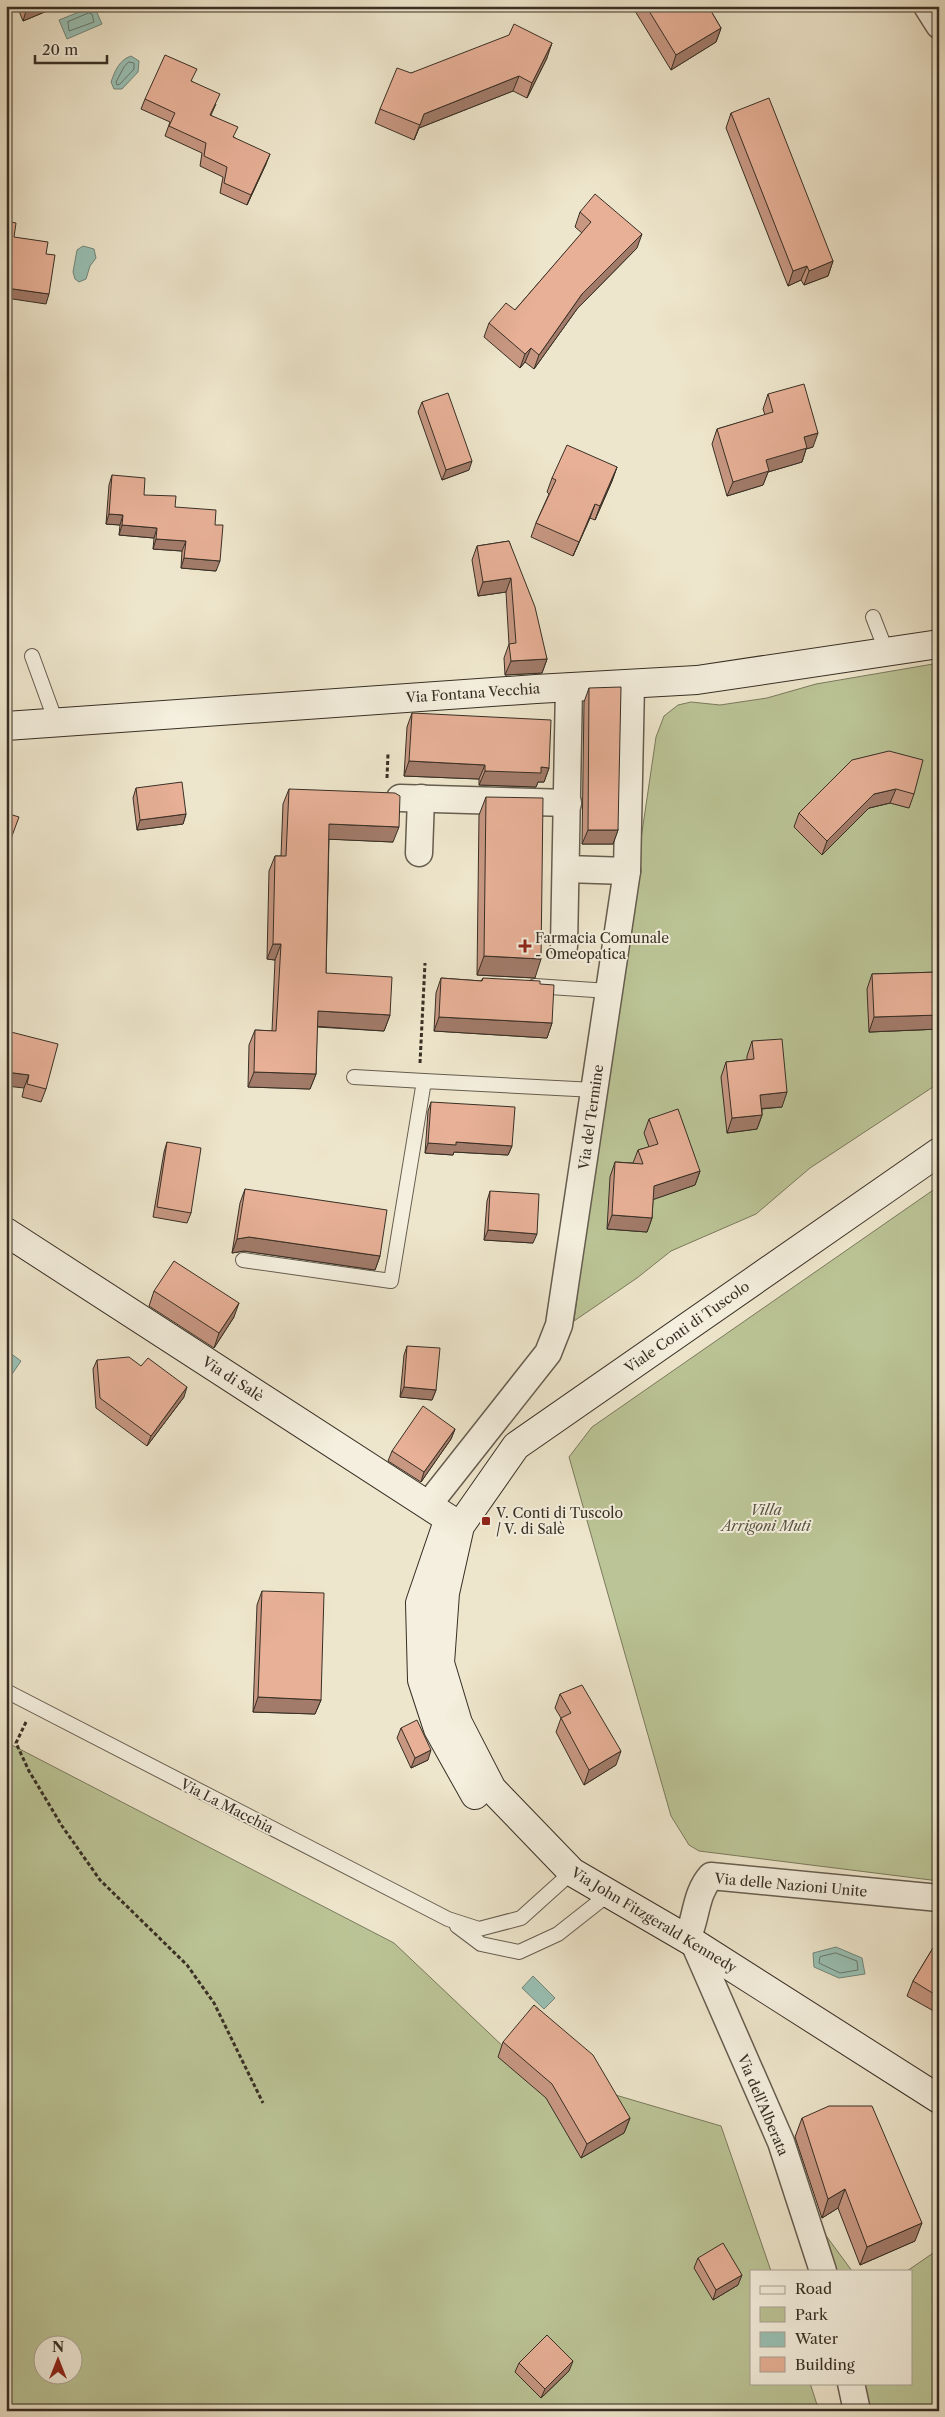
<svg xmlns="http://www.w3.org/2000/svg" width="945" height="2417" viewBox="0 0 945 2417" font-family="'Libre Caslon Text',serif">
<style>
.green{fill:#bbc496;stroke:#7a7a5e;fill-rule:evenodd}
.water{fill:#99c0b4;stroke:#72867b}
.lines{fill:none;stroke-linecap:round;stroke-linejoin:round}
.shore{stroke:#68786c;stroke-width:1}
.lane-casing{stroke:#665d4f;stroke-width:16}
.street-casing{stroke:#665d4f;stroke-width:29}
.secondary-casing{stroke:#382f25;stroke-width:30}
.path{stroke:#382f25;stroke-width:3;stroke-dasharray:4 2.5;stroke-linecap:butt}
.lane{stroke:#f4efde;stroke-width:14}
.street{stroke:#f4efde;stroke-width:26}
.secondary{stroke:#f4efde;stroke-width:28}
.wall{fill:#c79782;stroke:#382f25}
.shaded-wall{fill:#a27b6a;stroke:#382f25}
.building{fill:#e7b097;stroke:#382f25}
.poi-dot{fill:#8f2418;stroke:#f4efde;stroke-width:2}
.labels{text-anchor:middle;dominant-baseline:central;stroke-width:4;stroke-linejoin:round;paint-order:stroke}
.street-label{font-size:14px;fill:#382f25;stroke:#f4efde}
.poi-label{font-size:14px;fill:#382f25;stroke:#f4efde;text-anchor:start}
.park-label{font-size:14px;font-style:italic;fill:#595441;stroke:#f4efde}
</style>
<rect width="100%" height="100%" fill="#eee6cc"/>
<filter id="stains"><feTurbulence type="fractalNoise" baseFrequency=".004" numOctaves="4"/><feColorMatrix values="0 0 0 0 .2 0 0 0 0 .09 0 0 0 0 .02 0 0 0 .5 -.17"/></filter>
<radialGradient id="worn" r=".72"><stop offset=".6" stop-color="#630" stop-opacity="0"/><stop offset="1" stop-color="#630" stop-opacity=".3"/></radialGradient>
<!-- green -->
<g class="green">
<path d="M939 663V986L869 1032 939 1029V1083L810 1168 756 1214 671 1251 637 1278 574 1321 599 1125 656 737 664 716 678 705 691 702 720 705 767 698 816 684ZM884 766 909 808 890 803 869 808 822 855ZM653 1158 695 1185 649 1201Z"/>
<polygon points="939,1186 939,1881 699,1851 689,1845 671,1816 569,1457 592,1427"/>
<path d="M6 1742 394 1943 527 2069 721 2126 771 2271H751V2383H810L819 2411H6ZM42 2344H72V2374H42Z"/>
<polygon points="816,2222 852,2271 833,2271"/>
<polygon points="939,2249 939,2411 863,2411 858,2383 911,2383 911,2271 907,2271"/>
</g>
<!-- water -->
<g class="water">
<polygon points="94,6 102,24 67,39 59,20"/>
<path d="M131 56 139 61 138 72 122 89H114L111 82C115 71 119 60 131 56Z"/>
<polygon points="83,246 94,249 96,258 90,266 86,279 79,282 75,279 73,272 77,250"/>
<polygon points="6,1350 21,1361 6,1383"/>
<polygon points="836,1947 862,1958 865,1974 839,1978 814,1967 813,1953"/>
<polygon points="533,1976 555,1998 544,2009 522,1988"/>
</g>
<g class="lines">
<!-- shore -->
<g class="shore">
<polygon points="89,13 92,14 94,22 69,31 68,22"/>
<polygon points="129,62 134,63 134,69 120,84 117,85 116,82 124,67"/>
<polygon points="836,1953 857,1961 858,1970 840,1973 819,1963 820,1957"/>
</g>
<!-- lane casing -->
<g class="lane-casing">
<g id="lane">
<polyline points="873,617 887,653"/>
<polyline points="32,656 56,722"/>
<polyline points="535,986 609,991"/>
<polyline points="354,1077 424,1081"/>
<polyline points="243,1260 391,1281 424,1081 595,1090"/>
<polyline points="6,1691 448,1919 479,1929 521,1918 572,1872"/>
<polyline points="457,1926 481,1944 519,1952 558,1934 610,1893"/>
</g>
</g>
<!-- street casing -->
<g class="street-casing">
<g id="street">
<polyline points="927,6 939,25"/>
<polyline points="400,798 568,803"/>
<polyline points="419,853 421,798"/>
<polyline points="566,869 627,871"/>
<polyline points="564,946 569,687"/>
<polyline points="428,1505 548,1353 559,1325 627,871 631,684"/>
<path d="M687 1939C697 1917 695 1894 711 1876L939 1898"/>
<polyline points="694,1943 781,2142 823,2271"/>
<polyline points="851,2383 857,2411"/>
</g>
</g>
<!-- secondary casing -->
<g class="secondary-casing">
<g id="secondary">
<polyline points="6,726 536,689 697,680 939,644"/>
<polyline points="939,1152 516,1446 460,1526 445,1593 440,1663 458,1723 492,1789 572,1872 694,1943 939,2099"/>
<polyline points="6,1232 460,1526"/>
<polyline points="446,1527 420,1603 422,1680 438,1729 475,1795"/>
</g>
</g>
<!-- path -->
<g class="path">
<polyline points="387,778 388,754"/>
<polyline points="420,1063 425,963"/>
<polyline points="26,1722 16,1743 29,1771 62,1826 100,1880 187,1965 214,2003 263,2103"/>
</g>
<!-- lane -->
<use href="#lane" class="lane"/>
<!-- street -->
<use href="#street" class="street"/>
<!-- secondary -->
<use href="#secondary" class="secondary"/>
</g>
<!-- wall -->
<g class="wall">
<polygon points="17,6 59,6 23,21"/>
<polygon points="632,6 708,6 721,28 716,42 671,70"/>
<polygon points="547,58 527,98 513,91 419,128 414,140 375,123 380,109 411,73"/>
<polygon points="192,81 216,104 211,115 234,137 266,164 247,205 220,193 223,177 200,166 202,153 165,136 170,122 141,109 145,99"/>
<polygon points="731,113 833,261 828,276 804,285 801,280 788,286 726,128"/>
<polygon points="580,212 637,248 577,309 534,369 525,362 520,368 484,337 489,323 515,310 582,233 575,227"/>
<polygon points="768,394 813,447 806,449 802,462 768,472 763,485 727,496 712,444 717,429 765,415 763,409"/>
<polygon points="422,402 469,470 442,480 418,412"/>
<polygon points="617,467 612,481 595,520 590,518 573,556 531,537 536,523 549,494 547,492 552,478"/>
<polygon points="112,475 144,495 175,507 215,525 216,571 181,568 182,551 153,549 154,538 119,535 120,525 106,524 109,485"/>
<polygon points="509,541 547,659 542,673 505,675 504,658 509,644 506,592 478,596 472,560 477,546"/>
<polygon points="589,688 618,830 613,844 582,844 584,702"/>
<polygon points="412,713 549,768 544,782 538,782 536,787 479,785 479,779 404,776 407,727"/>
<polygon points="852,760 914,794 909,808 890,803 869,808 822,855 794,827 799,813"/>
<polygon points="136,788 186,814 183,824 137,830 133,798"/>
<polygon points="289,789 393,842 329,839 326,973 390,1015 384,1031 317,1027 316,1074 310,1089 248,1087 249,1045 255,1030 272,1031 275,960 267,959 269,871 275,856 281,856 283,804"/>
<polygon points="486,797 535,978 477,975 479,815"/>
<polygon points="939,972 939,1029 869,1032 867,989 872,974"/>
<polygon points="441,978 481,981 483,978 552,1023 547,1038 434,1031 436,993"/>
<polygon points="7,1031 46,1089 41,1102 22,1097 24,1088"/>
<polygon points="752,1041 782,1107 762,1109 762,1115 757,1129 727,1133 721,1077 726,1062 747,1060 747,1056"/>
<polygon points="431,1102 512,1146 508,1155 454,1152 453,1155 425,1153 428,1111"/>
<polygon points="649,1119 700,1171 695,1185 653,1199 652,1218 647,1232 607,1229 610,1177 615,1162 633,1163 638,1150 649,1147 644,1133"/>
<polygon points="167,1142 191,1213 187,1223 153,1217 164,1152"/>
<polygon points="245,1189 380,1256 375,1270 244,1251 232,1253 240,1203"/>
<polygon points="490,1191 533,1243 484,1240 487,1201"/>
<polygon points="154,1291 234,1317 214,1348 149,1306"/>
<polygon points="407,1346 436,1390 432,1400 400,1397 404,1355"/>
<polygon points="97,1360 184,1397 147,1446 96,1408 93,1369"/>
<polygon points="455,1429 451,1439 421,1482 388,1461 392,1451"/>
<polygon points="262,1591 321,1700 315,1714 253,1712 257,1605"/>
<polygon points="560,1694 616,1765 584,1785 556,1732 561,1718 555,1708"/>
<polygon points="401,1728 428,1760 411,1768 397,1738"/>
<polygon points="939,1938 939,2014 907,1996 913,1981"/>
<polygon points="503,2042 630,2118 624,2133 581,2158 546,2098 498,2057"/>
<polygon points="802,2118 915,2241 860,2265 838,2208 822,2218 795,2137"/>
<polygon points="698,2258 738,2285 713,2300 694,2268"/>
<polygon points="519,2363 569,2371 541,2398 515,2372"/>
</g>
<!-- shaded-wall -->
<g class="shaded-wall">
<polygon points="39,6 59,6 23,21 26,11"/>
<polygon points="721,28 716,42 671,70 676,55"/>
<polygon points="552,43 547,58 527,98 532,83"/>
<polygon points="519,76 513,91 419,128 414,140 424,114"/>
<polygon points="270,154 266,164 247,205 251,195"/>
<polygon points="642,234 637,248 577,309 534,369 539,355 582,294"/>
<polygon points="833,261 828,276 804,285 809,271"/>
<polygon points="807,266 801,280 788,286 793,271"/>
<polygon points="6,288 49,294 46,304 6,298"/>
<polygon points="531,348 525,362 520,368 525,354"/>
<polygon points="818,433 813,447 806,449 802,462 768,472 763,485 727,496 733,482 766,460 804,437"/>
<polygon points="472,461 469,470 442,480 446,470"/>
<polygon points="617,467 612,481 595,520 600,506"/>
<polygon points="595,504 590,518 573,556 579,542"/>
<polygon points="109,514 123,515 120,525 106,524"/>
<polygon points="122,525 157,528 154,538 119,535"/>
<polygon points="156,539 186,541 182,551 153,549"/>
<polygon points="184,558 220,561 216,571 181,568"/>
<polygon points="511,578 506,592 478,596 483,582"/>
<polygon points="547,659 542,673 505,675 511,661"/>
<polygon points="409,761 485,765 479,779 404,776"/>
<polygon points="541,767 549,768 544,782 538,782 536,787 479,785 485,771"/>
<polygon points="896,789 890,803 869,808 822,855 827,841 874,794"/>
<polygon points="186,814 183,824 137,830 140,820"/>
<polygon points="329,824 399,827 393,842 324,839"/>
<polygon points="588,830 618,830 613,844 582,844"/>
<polygon points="273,944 281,944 275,960 267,959"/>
<polygon points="484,956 541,959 535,978 477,975"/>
<polygon points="318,1011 390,1015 384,1031 312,1026"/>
<polygon points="939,1015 939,1029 869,1032 874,1017"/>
<polygon points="439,1017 552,1023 547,1038 434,1031"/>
<polygon points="6,1072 29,1075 24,1088 6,1086"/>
<polygon points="254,1072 316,1074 310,1089 248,1087"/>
<polygon points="787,1092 782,1107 755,1109 760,1095"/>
<polygon points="762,1115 757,1129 727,1133 732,1118"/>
<polygon points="456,1142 512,1146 508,1155 454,1152 453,1155 425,1153 428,1143"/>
<polygon points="700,1171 695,1185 649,1201 654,1186"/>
<polygon points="612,1215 652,1218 647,1232 607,1229"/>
<polygon points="488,1230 537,1234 533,1243 484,1240"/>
<polygon points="249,1237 380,1256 375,1270 244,1251 232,1253 237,1239"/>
<polygon points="239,1303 234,1317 214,1348 219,1333"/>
<polygon points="187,1387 184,1397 147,1446 151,1436"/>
<polygon points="404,1387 436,1390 432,1400 400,1397"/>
<polygon points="455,1429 451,1439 421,1482 424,1472"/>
<polygon points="258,1697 321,1700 315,1714 253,1712"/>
<polygon points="431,1750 428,1760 411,1768 415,1758"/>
<polygon points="621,1751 616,1765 584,1785 589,1770"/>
<polygon points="630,2118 624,2133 581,2158 587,2144"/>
<polygon points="845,2189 838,2208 822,2218 828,2199"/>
<polygon points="922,2223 915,2241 860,2265 867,2247"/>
<polygon points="742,2275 738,2285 713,2300 716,2290"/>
<polygon points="573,2361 569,2371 541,2398 545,2389"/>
</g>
<!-- building -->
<g class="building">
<polygon points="24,6 39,6 26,11"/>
<polygon points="646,6 708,6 721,28 676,55"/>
<polygon points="514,24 552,43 532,83 519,76 424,114 420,125 380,109 397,68 411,73 509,35"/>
<polygon points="165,55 197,69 191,81 220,94 210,115 238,127 233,137 270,154 251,195 224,183 227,167 204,156 206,143 169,126 175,113 145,99"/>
<polygon points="769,98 833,261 809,271 807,266 793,271 731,113"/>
<polygon points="595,194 642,234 582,294 539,355 531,348 525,354 489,323 506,303 515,310 591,222 580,212"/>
<polygon points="6,221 16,223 14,237 48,242 46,254 55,255 49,294 6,288"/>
<polygon points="804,384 818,433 804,437 807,448 766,460 769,471 733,482 717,429 773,412 768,394"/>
<polygon points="448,393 472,461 446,470 422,402"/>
<polygon points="567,445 617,467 600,506 595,504 579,542 536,523 556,480 552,478"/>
<polygon points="112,475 145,478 144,495 176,496 175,507 216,510 215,525 223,525 220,561 184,558 186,541 156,539 157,528 122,525 123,515 109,514"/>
<polygon points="509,541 535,607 547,659 511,661 509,644 516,643 511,578 483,582 477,546"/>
<polygon points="621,687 618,830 588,830 589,688"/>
<polygon points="412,713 551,720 549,768 541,767 541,773 485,771 485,765 409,761"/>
<polygon points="889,751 923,760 914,794 896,789 874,794 827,841 799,813 852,760"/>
<polygon points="182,782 186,814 140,820 136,788"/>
<polygon points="289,789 395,793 400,796 399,827 329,824 326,973 392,977 390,1015 318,1011 316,1074 254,1072 255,1030 276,1031 281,944 273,944 275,856 286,856"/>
<polygon points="486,797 543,798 541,959 484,956"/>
<polygon points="6,813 19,817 6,852"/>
<polygon points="939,972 939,1015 874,1017 872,974"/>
<polygon points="441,978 482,981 483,978 540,981 540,984 554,985 552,1023 439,1017"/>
<polygon points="6,1017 9,1018 7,1031 58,1044 46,1089 27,1084 29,1075 6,1072"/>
<polygon points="782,1039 787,1092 760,1095 762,1115 732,1118 726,1062 754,1059 752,1041"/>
<polygon points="431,1102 515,1107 512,1146 456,1142 456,1145 428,1143"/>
<polygon points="678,1109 700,1171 654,1186 652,1218 612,1215 615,1162 643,1164 638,1150 658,1144 649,1119"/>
<polygon points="167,1142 201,1148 191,1213 157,1207"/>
<polygon points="245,1189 387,1210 380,1256 249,1237 237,1239"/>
<polygon points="490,1191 539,1194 537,1234 488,1230"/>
<polygon points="174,1261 239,1303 219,1333 154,1291"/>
<polygon points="407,1346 440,1348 436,1390 404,1387"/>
<polygon points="129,1357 141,1366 148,1358 187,1387 151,1436 100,1398 97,1360"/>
<polygon points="423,1406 455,1429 424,1472 392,1451"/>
<polygon points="262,1591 324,1593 321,1700 258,1697"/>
<polygon points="582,1685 621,1751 589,1770 561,1718 571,1713 560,1694"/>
<polygon points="417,1720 431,1750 415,1758 401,1728"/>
<polygon points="939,1938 939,1997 913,1981"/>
<polygon points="534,2005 593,2055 630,2118 587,2144 552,2084 503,2042"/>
<polygon points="829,2106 872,2106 922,2223 867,2247 845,2189 828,2199 802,2118"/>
<polygon points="723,2243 742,2275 716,2290 698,2258"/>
<polygon points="547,2335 573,2361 545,2389 519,2363"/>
</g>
<!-- markers -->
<g class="poi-dot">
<path d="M522.5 938.5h5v5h5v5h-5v5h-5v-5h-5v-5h5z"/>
<rect x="481" y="1516" width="10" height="10" rx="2.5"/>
</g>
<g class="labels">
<!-- street labels -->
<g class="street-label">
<text transform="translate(473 693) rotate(-4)">Via Fontana Vecchia</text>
<text transform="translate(591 1117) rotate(-82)">Via del Termine</text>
<text transform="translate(687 1327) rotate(-35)">Viale Conti di Tuscolo</text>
<text transform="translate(233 1379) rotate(33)">Via di Salè</text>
<text transform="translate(227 1806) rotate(27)">Via La Macchia</text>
<text transform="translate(791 1885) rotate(5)">Via delle Nazioni Unite</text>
<text transform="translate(654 1920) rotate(31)">Via John Fitzgerald Kennedy</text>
<text transform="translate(763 2105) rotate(67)">Via dell'Alberata</text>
</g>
<!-- poi labels -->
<g class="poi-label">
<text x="535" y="938">Farmacia Comunale<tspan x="535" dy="16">- Omeopatica</tspan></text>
<text x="496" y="1513">V. Conti di Tuscolo<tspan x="496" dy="16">/ V. di Salè</tspan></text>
</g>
<!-- park labels -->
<g class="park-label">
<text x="766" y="1510">Villa<tspan x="766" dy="16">Arrigoni Muti</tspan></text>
</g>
</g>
<!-- margin -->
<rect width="945" height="2417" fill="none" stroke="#eee6cc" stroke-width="25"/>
<rect x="8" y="8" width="930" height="2402" fill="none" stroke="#382f25" stroke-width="2.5"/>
<rect x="12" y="12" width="920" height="2392" fill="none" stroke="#382f25"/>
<!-- legend -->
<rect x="750" y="2270" width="162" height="115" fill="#f4efde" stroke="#a9a294"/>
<rect x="760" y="2286" width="25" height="8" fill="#f4efde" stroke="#a9a294"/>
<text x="795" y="2294" font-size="15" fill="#382f25">Road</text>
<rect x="760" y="2307" width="25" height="15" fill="#bbc496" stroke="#a9a294"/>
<text x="795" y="2320" font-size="15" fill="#382f25">Park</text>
<rect x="760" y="2332" width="25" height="15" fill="#99c0b4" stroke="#a9a294"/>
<text x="795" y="2344" font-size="15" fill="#382f25">Water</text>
<rect x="760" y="2357" width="25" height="15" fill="#e7b097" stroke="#a9a294"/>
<text x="795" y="2370" font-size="15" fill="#382f25">Building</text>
<!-- north arrow -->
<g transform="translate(58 2360)"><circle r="24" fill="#f4efde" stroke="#a9a294"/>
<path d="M0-4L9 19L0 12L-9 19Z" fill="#8f2418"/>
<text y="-8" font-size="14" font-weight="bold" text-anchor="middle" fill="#382f25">N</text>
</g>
<!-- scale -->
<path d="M35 55v8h72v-8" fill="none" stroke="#382f25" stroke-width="2.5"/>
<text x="42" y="55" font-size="15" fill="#382f25" stroke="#f4efde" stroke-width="4" paint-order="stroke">20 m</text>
<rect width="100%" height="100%" filter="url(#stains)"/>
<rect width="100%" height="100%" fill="url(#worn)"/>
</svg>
